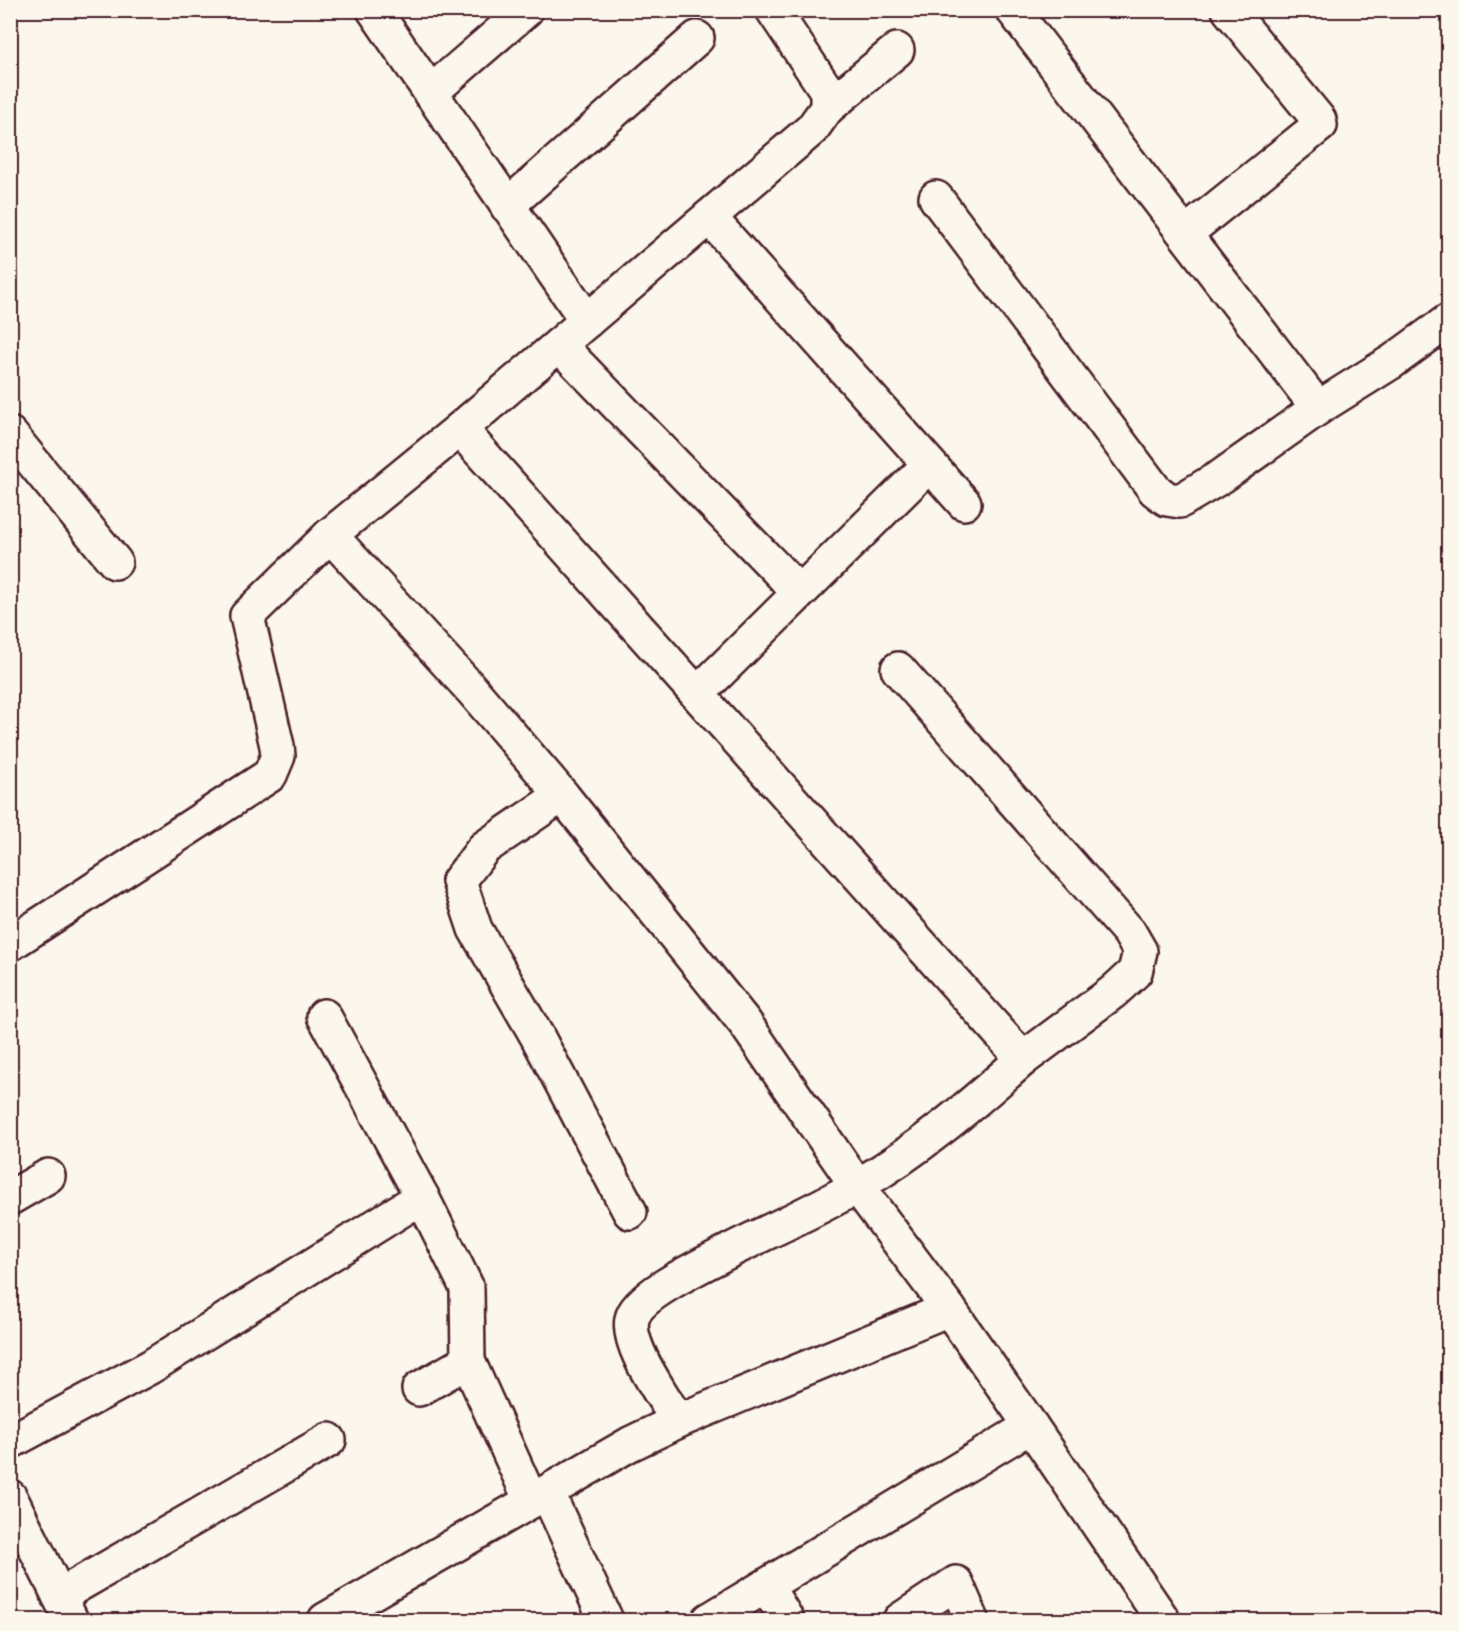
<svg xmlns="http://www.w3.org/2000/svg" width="1459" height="1631" viewBox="0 0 1459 1631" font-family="'Indie Flower',sans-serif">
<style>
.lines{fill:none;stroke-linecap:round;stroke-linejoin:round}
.street-casing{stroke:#4a1f2b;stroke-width:38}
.street{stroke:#fbf7ec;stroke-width:33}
</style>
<rect width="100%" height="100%" fill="#fbf7ec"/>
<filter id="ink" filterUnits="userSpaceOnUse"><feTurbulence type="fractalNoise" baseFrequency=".0167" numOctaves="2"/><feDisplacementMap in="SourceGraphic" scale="12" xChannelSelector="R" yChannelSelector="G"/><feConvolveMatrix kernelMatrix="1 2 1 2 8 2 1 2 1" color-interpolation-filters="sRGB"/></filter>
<g filter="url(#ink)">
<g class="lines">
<!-- street casing -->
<g class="street-casing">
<g id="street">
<polyline points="374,10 587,321"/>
<polyline points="1013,10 1318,408 1393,361 1448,321"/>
<polyline points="430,93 526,10"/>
<polyline points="827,108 897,50"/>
<polyline points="936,198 1155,490 1167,499 1180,501 1222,476 1318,408"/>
<polyline points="507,206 697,38"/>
<polyline points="709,217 812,129 827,108 827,91 773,10"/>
<polyline points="1186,233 1320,125 1319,120 1229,10"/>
<polyline points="559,345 799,592"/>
<polyline points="460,429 709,217 964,503"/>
<polyline points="10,434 115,562"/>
<polyline points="898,669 1129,932 1140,951 1135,972 1113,992 1023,1059"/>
<polyline points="697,694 460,429 330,535 473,691 562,795 745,1023 857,1186 949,1309 1031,1426 1163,1620"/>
<polyline points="562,795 484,848 459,881 475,929 537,1036 630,1212"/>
<polyline points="10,944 270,775 278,756 277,746 247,616 330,535"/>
<polyline points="324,1016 422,1197 467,1288 468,1361 531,1501"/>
<polyline points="10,1198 48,1176"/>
<polyline points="419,1389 468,1361"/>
<path d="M678 1421C664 1397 626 1346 632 1319 637 1294 709 1262 731 1250 773 1229 817 1210 857 1186 918 1151 971 1105 1023 1059L697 694 929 465"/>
<polyline points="10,1442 150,1367 422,1197"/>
<polyline points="547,1492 606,1620"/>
<polyline points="10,1497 71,1620"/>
<polyline points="767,1587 787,1620"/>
<polyline points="59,1596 329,1440"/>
<polyline points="325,1620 630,1444 678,1421 949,1309"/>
<polyline points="709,1620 1031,1426"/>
<polyline points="900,1620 956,1583 972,1620"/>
</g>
</g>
<!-- street -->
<use href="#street" class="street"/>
</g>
</g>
<!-- margin -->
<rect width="1459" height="1631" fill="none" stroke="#fbf7ec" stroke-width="36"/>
<rect x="18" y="18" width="1423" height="1595" fill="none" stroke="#4a1f2b" stroke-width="2" filter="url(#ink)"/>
</svg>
